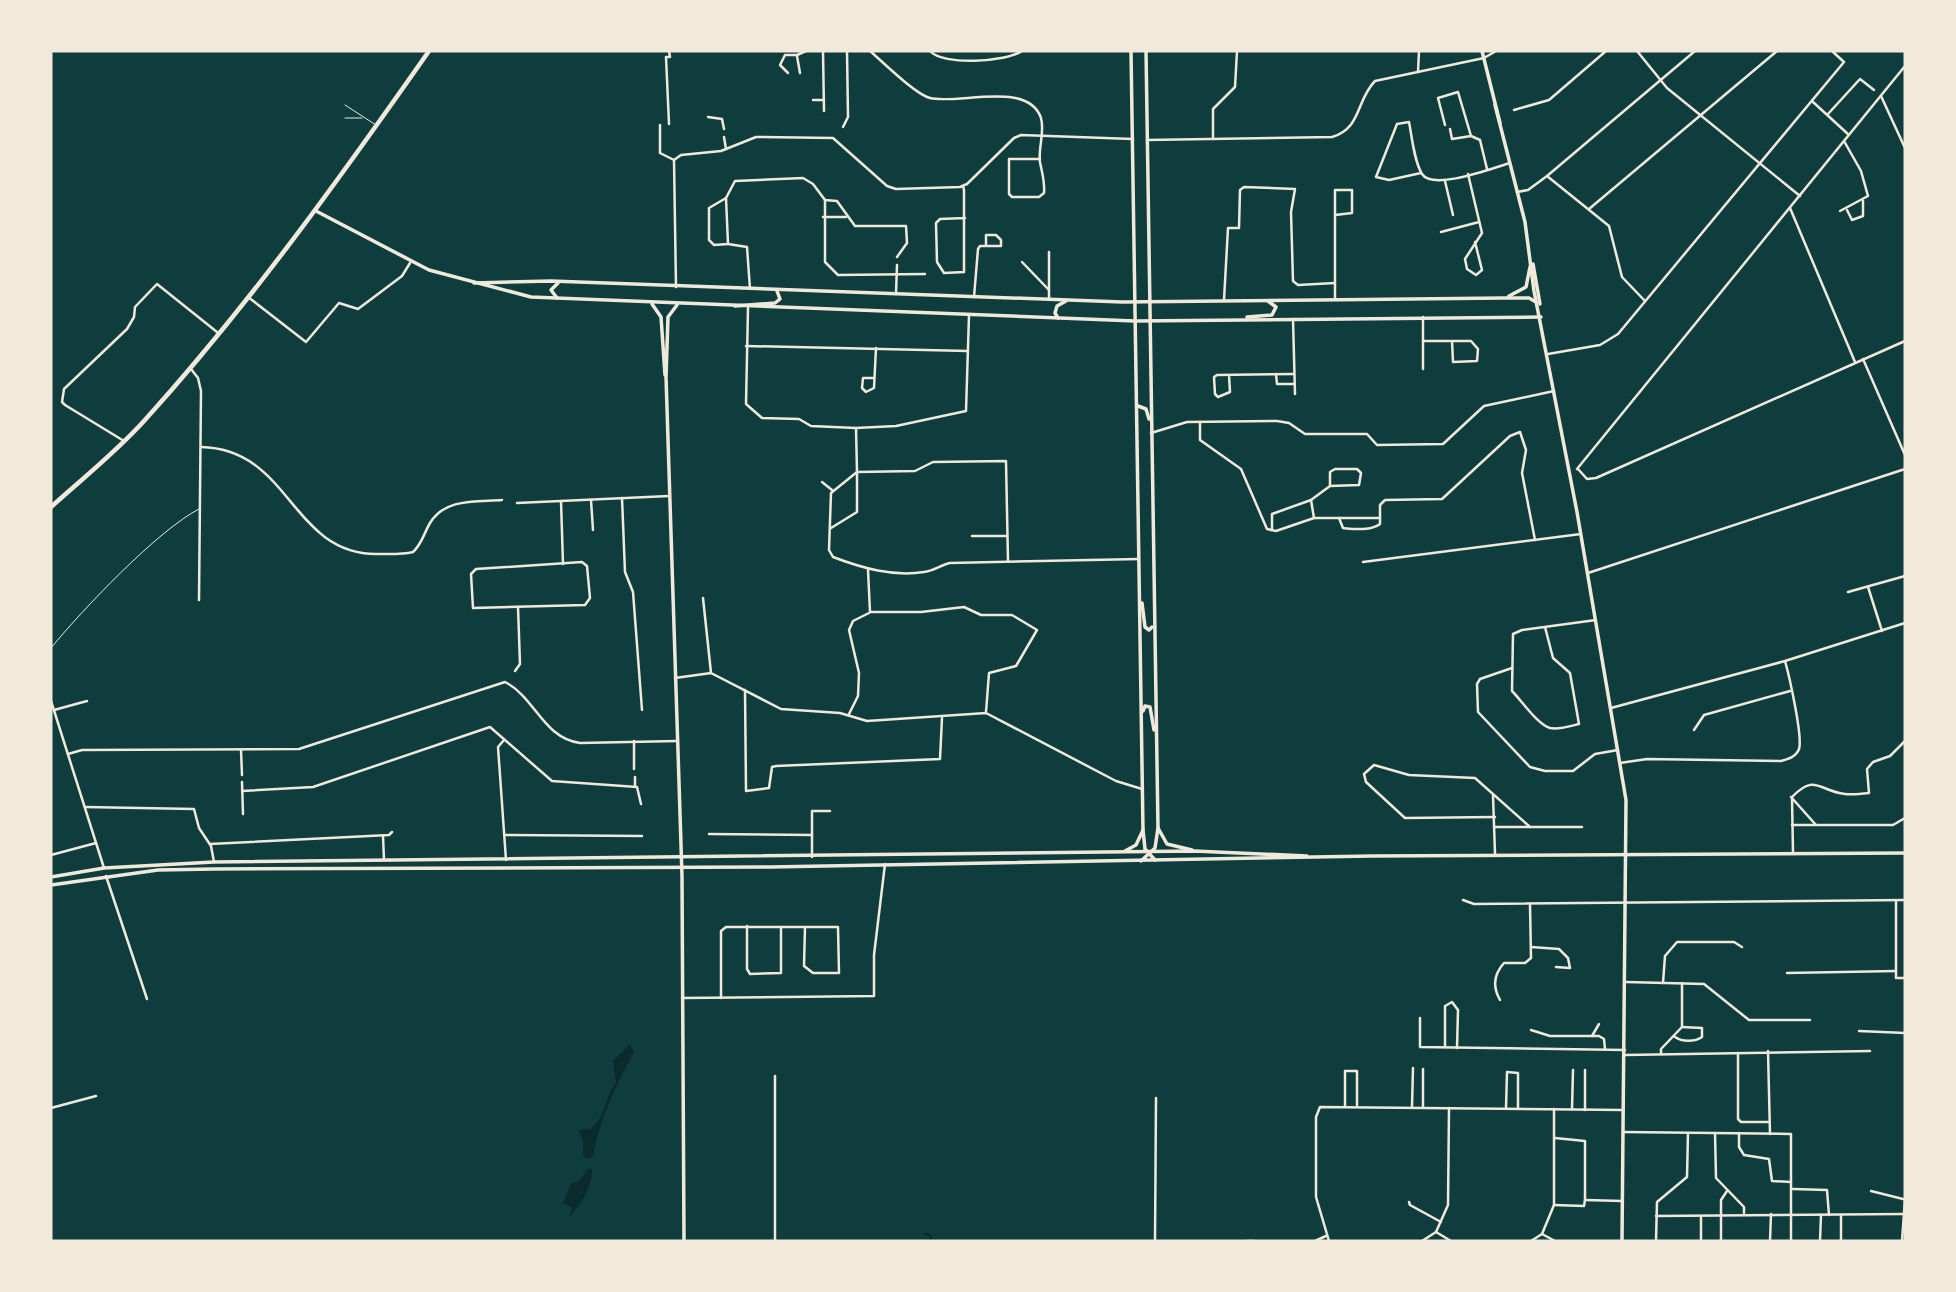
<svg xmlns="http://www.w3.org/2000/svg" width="1956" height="1292" viewBox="0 0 1956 1292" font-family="Cabin,sans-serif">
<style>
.water{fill:#0a2a2b}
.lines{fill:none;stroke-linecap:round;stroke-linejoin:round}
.stream{stroke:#0a2a2b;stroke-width:2}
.service{stroke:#f1e9da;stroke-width:1}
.minor{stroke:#f1e9da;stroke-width:2.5}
.tertiary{stroke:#f1e9da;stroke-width:3.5}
.secondary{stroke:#f1e9da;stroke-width:3.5}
.primary{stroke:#f1e9da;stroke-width:4.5}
</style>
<rect width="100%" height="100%" fill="#0f3d3e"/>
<!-- water -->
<g class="water">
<path d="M630 1044 634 1052C616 1086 600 1117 593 1156L588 1159 583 1156V1140L578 1130 590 1129C606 1117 605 1097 616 1082L613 1061Z"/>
<path d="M589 1168 592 1169C593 1185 580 1207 569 1217L572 1208 563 1203 571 1184 579 1181Z"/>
</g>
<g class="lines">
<!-- stream -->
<polyline class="stream" points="925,1234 930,1235 932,1241"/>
<!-- service -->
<g class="service">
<polyline points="345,105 376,125"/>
<polyline points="345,118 362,118"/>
<path d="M51 648C82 610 158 530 199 509"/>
</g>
<!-- minor -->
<g class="minor">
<polyline points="823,51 824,111"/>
<path d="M870 51C883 62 915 94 930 98 958 105 1028 80 1041 118 1045 132 1038 148 1040 162 1042 173 1045 181 1044 193L1039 197H1012L1009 194V159H1040"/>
<path d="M930 51C943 66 1006 62 1022 51"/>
<polyline points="1637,51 1667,88 1800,196"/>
<polyline points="797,56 800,73"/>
<polyline points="1418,72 1419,51"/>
<polyline points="788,73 780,65 785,55 797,55 806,51"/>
<polyline points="1881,96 1905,148"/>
<polyline points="813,100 824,100"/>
<polyline points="1813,102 1849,135"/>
<polyline points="1514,110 1549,100 1606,51"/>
<polyline points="1828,114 1860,79 1874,90"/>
<polyline points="708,117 722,119 724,129"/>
<polyline points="669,124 666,57 670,57 669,51"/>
<polyline points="660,125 660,153 674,160"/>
<polyline points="1445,125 1438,98 1458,92 1471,136 1480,140 1487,169"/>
<polyline points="843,127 848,117 847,51"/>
<polyline points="1450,129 1452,139 1471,136"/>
<polyline points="724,137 726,149"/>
<polyline points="1213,139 1213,109 1235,87 1237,51"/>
<path d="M1147 140 1332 137C1362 128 1356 100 1375 81L1484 58 1496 51"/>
<path d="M1421 173 1389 180 1376 177 1397 124 1409 122C1412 137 1414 161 1422 174 1433 191 1493 168 1510 163"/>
<polyline points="1468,174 1482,233 1465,259 1467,269 1476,275 1482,270 1475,242"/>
<polyline points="1547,176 1609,226 1622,277 1645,301"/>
<polyline points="1445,181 1453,215"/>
<polyline points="963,186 964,190 964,272 944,273 937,262 936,223 940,219 965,218"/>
<polyline points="1517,192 1528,190 1547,176 1695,51"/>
<polyline points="726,198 709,208 709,240 714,245 728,244 726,198 735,181 803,178 813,184 825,200 837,201 855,226 906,226 907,243 897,257"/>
<polyline points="825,200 825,262 838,275 925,274"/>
<polyline points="1790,208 1855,362"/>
<polyline points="1589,209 1777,51"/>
<polyline points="1847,210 1852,220 1863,216 1863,201"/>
<polyline points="1840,211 1868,196 1861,171 1844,141"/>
<polyline points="1335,215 1352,213 1352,190 1335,190 1335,299"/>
<polyline points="823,217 846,217"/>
<polyline points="1441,232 1479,222"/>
<polyline points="728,244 747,247 750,289"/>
<polyline points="1022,262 1049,290"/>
<polyline points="676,287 674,160 681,155 721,151 756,137 833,138 887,186 896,189 960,187 967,184 1014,138 1021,135 1133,139"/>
<polyline points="896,294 897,265"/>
<polyline points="248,297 306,342 339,303 358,309 402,276 410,263"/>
<polyline points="974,297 978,249 980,246 1001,246 1001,240 996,235 986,235 986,246"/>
<polyline points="1049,299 1049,252"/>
<polyline points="1224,300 1228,228 1239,228 1240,190 1244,187 1295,189 1291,212 1293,281 1298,285 1335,283"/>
<polyline points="748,308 746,404 762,418 799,419 811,426 856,428 896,426 966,411 969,315"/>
<polyline points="1293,319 1295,394"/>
<polyline points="1423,341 1471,341 1478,349 1477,361 1453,362 1452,341"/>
<polyline points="746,346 968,351"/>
<polyline points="1548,354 1600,345 1618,334 1844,62 1832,51"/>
<polyline points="1863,359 1905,455"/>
<polyline points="191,369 198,378 201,391 199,600"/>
<polyline points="1423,369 1423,317"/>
<polyline points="1276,374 1277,384 1294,384"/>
<polyline points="1229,375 1230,392 1218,397 1215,394 1214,377 1217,375 1294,374"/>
<polyline points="874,378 863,378 862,388 866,392 874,388 876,348"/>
<polyline points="1200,422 1200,440 1241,469 1267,529 1276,531 1314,518 1380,518 1380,505 1385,500 1442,499 1510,436 1520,432 1526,450 1522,473 1535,540"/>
<path d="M856 428 857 472 831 493 829 550 833 557C862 568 893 577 924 572 933 571 941 565 950 563L1139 559"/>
<polyline points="1151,433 1187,422 1277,421 1289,423 1305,434 1367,434 1377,445 1443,444 1484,406 1554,391"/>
<polyline points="124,441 65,405 62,402 64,389 127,329 134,317 135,307 157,284 217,332"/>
<path d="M201 447C291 449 290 553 376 554 388 554 401 555 413 552 422 544 424 533 430 523 445 498 476 502 502 500"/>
<polyline points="1577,469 1905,66"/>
<polyline points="1578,469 1587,479 1596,478 1905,341"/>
<polyline points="822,482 832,490"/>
<polyline points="622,498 625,572 633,592 642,710"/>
<polyline points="591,500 593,530"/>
<polyline points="561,501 563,564"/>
<polyline points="517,503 669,496"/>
<polyline points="1314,518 1311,500 1330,486 1359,485 1361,473 1357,469 1335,469 1330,472 1330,486"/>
<path d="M1339 518 1343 528C1354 529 1371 531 1380 524V518"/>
<polyline points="831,528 857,512 857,472 915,471 933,462 1006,461 1008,561"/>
<polyline points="1272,530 1272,514 1311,500"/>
<polyline points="972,536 1007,536"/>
<polygon points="582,562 587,566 590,598 585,605 473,608 471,574 476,569"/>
<polyline points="1363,562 1581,534"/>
<polyline points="868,570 870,612 921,612 964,607 981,615 1012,615 1037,630 1016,666 989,673 986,712"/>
<polyline points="1588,573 1905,469"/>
<polyline points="1868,587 1882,631"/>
<polyline points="1848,592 1905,576"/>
<polyline points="703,598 711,673"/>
<path d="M1545 627 1553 658 1570 673 1579 724C1571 726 1558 730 1550 728 1537 724 1522 701 1512 691L1513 634 1522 630 1596 620"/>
<polyline points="1512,668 1480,679 1477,684 1478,712 1530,767 1545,771 1573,771 1595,754 1618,750"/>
<polyline points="515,671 520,664 518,607"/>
<polyline points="675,678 711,673 781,709 840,713 867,721 986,713 1116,781 1142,789"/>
<polyline points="745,690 746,791 769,788 772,767 776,766 940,759 942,718"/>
<polyline points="51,701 104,868"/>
<polyline points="1611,708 1785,661 1905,623"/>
<polyline points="54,710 87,701"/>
<polyline points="849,714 858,696 859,673 849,630 853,621 869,613"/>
<polyline points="1694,730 1704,715 1790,691"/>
<polyline points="504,740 498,747 506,860"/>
<polyline points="634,741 634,769"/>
<polyline points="241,750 242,775"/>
<path d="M68 754 82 750 299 749 505 682C535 697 543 738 580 743L677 741"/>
<path d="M1620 763 1647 759 1781 761C1788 759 1796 757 1799 749 1803 737 1789 675 1785 661"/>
<polyline points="242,782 243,814"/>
<polyline points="635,786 635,777"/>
<polyline points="242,791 313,787 490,727 552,781 637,787 641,804"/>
<polyline points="1493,795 1495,854"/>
<polyline points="1791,797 1816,825 1893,825 1905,818"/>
<polyline points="85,807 194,809 199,828 211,846 214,862"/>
<polyline points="1495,817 1405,818 1366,782 1364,774 1374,765 1409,775 1475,778 1530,827"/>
<polyline points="1792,825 1816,825"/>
<polyline points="1495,827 1582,827"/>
<polyline points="709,834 812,835"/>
<polyline points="505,835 642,836"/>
<polyline points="383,836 384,860"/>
<polyline points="210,844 389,835 392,832"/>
<path d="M1793 853 1792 797C1815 773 1819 791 1845 794 1853 795 1861 794 1869 793L1867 769 1873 762 1890 756 1905 741"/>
<polyline points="51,855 96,843"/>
<polyline points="812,857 812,811 830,811"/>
<polyline points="106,876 147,999"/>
<polyline points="1463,900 1474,904 1905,900"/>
<polyline points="1896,901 1896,978 1905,978"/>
<polyline points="747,926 747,969 750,974 781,973 781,927"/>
<polyline points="1531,947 1559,949 1568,958 1570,968 1556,967"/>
<polyline points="1787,973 1896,971"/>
<polyline points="1626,982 1704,984 1749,1020 1810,1020"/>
<polyline points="1663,983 1665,956 1677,942 1734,942 1742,947"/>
<polyline points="682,998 874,996 874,955 885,864"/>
<polyline points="721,998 721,931 726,927 838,927 839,973 813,973 804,966 805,927"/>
<path d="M1500 1000C1492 986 1494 974 1504 963H1525L1531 958 1530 905"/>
<polyline points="1420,1018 1420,1047 1625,1050"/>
<polyline points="1531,1030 1550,1036 1599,1036 1604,1039 1605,1049"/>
<polyline points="1859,1031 1905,1033"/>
<polyline points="1592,1036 1599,1024"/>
<path d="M1675 1037C1682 1042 1695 1042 1702 1037V1028L1682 1027"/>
<polyline points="1445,1047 1445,1006 1452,1002 1458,1010 1457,1048"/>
<polyline points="1768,1051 1770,1134"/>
<polyline points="1738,1053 1738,1119 1741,1122 1769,1122"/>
<polyline points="1661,1054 1661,1049 1682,1027 1682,983"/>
<polyline points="1625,1055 1870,1051"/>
<polyline points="775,1076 775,1241"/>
<polyline points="1345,1106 1345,1071 1357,1071 1357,1105"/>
<polyline points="1412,1107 1413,1068"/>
<polyline points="1423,1107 1423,1069"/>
<polyline points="51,1108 96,1096"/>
<polyline points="1449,1108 1448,1205 1436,1232 1451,1241"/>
<polyline points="1506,1108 1507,1072 1518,1073 1518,1109"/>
<polyline points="1554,1109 1554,1205 1542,1234 1555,1241"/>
<polyline points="1572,1109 1573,1070"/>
<polyline points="1585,1110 1585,1070"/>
<polyline points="1623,1132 1791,1134 1791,1241"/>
<polyline points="1715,1133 1716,1178 1744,1207 1744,1213"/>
<polyline points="1739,1133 1739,1147 1744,1155 1769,1159 1772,1181 1791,1182"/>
<polyline points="1793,1189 1827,1190 1829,1215"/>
<polyline points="1871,1191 1903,1199"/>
<polyline points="1585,1200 1622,1201"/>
<polyline points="1409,1202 1410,1205 1441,1222"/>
<polyline points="1554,1205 1584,1206 1585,1200 1585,1141 1555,1138"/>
<polyline points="1656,1216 1903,1214"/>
<polyline points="1155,1241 1156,1098"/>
<polyline points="1247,1241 1254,1241"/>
<polyline points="1315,1241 1326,1236"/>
<polyline points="1329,1241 1316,1197 1316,1117 1320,1107 1623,1110"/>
<polyline points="1422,1241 1436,1232"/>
<polyline points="1531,1241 1542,1234"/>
<polyline points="1656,1241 1657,1202 1687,1177 1688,1133"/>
<polyline points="1701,1241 1701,1216"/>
<polyline points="1721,1241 1721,1200 1727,1191"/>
<polyline points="1770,1241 1771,1214"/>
<polyline points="1820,1241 1821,1215"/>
<polyline points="1841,1241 1841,1215"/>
<polyline points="1902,1241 1905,1199"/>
</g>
<!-- tertiary -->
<g class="tertiary">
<polyline points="1131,51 1143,830 1145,849 1155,860"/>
<polyline points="1482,51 1500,123"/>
<polyline points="1495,105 1525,222 1534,291 1577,512 1626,800 1622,1241"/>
<polyline points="316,211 429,270 531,297 1135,321 1541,317"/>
<polyline points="1533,264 1540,304"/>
<polyline points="474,283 551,281 1122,302 1503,298 1529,298 1536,302"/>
<polyline points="1509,296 1526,287 1530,267"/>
<polyline points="557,298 551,290 558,283"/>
<polyline points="735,306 775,303 780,299 777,291"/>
<polyline points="1247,317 1272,315 1276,307 1268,301"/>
<polyline points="1058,318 1055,313 1057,306 1066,301"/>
<polyline points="1138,406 1146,409 1149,419"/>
<polyline points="1142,603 1145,627 1149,630 1152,627"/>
<polyline points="1143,711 1145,706 1150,707 1154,730"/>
<polyline points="1141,861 1155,848 1158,828 1146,51"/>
</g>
<!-- secondary -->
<g class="secondary">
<polyline points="652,304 661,317 665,375"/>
<polyline points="677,305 668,317 666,377 682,876 684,1241"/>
<polyline points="1158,828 1167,844 1192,850"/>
<polyline points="1125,851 1136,845 1143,830"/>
<polyline points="51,877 104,868 214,862 1194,851 1307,856"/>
<polyline points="51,885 158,870 214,869 770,867 1372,856 1905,853"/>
</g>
<!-- primary -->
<path class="primary" d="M51 507C82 479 116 452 144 421 249 305 340 178 429 51"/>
</g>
<!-- border -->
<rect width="1956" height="1292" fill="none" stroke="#f1e9da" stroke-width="105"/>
</svg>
